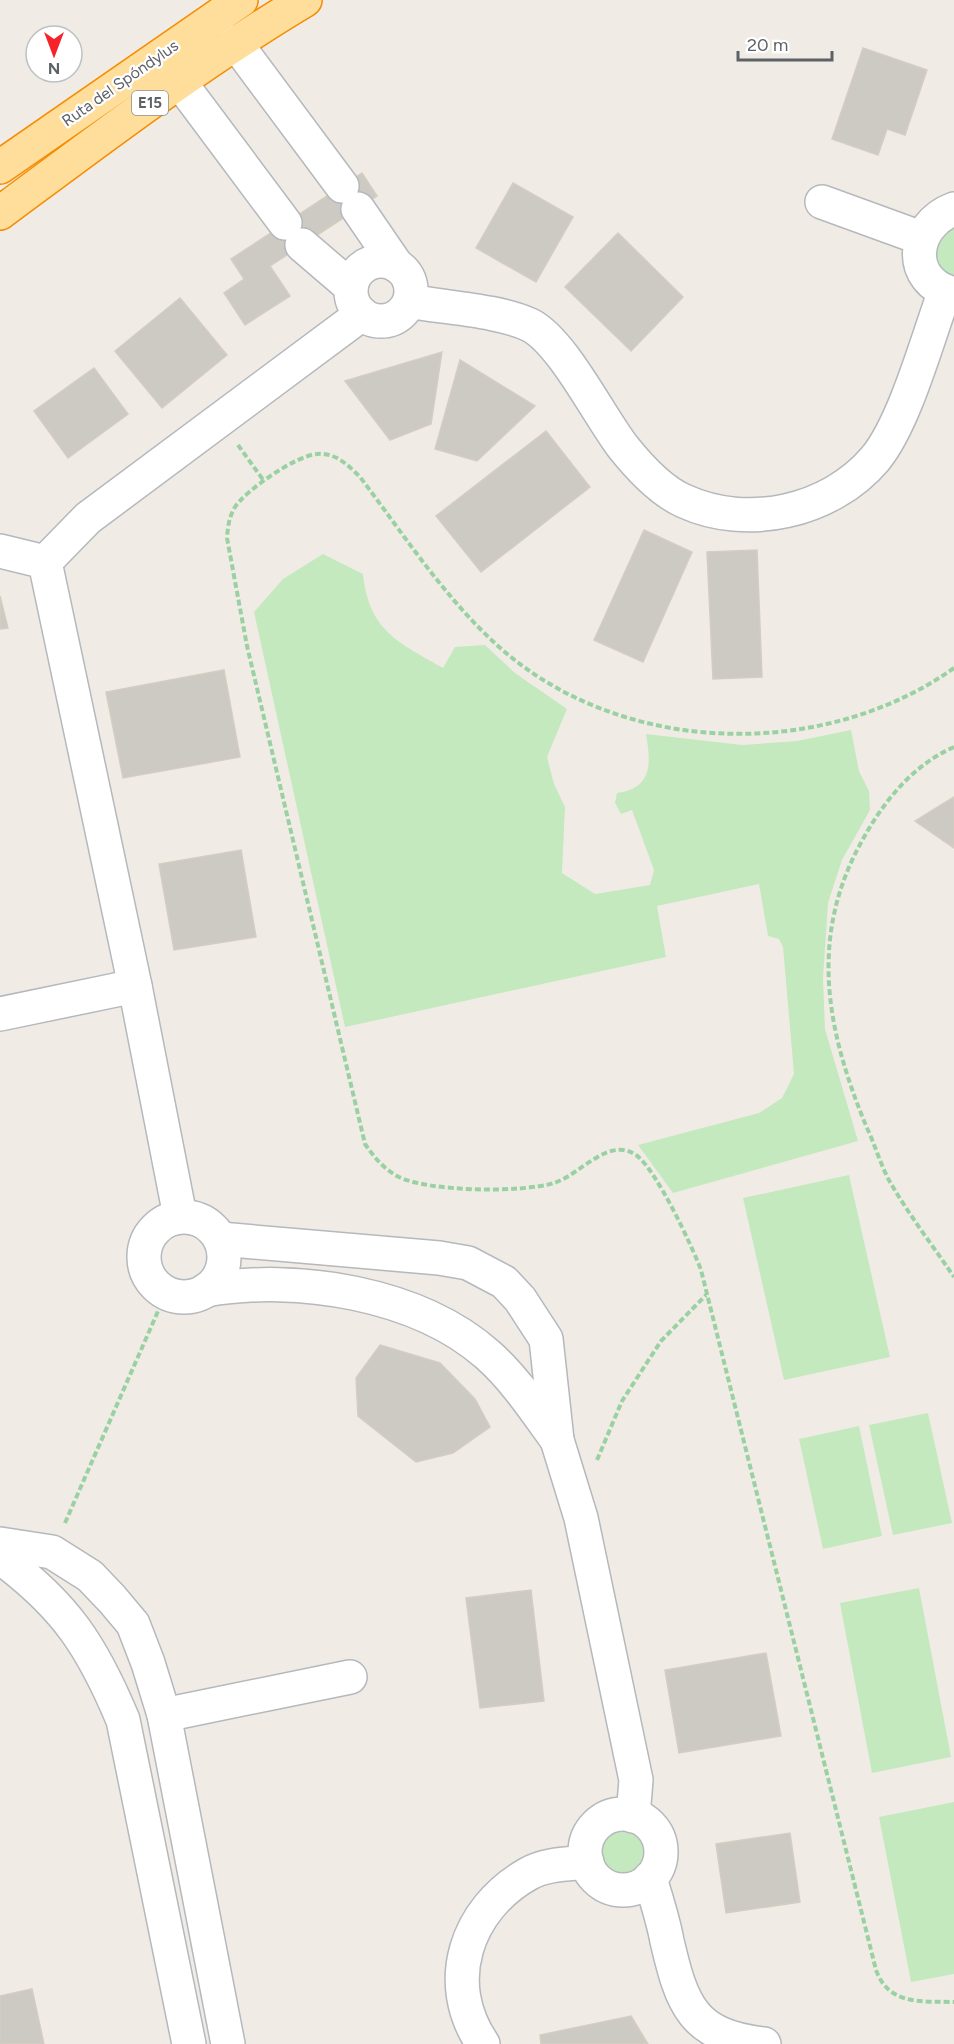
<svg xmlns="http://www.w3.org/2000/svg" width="954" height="2044" viewBox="0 0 954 2044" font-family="Figtree,sans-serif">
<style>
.green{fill:#c4e9bf}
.building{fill:#cdc9c3;stroke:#d5cdc2;stroke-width:1.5}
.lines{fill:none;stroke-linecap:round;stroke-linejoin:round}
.minor-casing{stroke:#b5b8bc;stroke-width:36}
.trunk-casing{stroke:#f58c00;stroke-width:36}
.path{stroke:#9ad1a3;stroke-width:4;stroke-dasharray:6 3;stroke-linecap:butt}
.minor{stroke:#fff;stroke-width:33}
.trunk{stroke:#ffde9c;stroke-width:33}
.labels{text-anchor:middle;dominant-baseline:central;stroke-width:4.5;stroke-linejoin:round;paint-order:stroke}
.shield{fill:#fff;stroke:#8d9194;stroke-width:1.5}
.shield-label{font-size:15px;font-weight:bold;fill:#5c6266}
.street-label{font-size:16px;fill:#5c6266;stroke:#fff}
</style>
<rect width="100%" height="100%" fill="#f0ece5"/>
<!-- green -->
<g class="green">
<path d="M954 224V277C937 270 936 258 936 241Z"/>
<path d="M323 554 363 574C369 631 398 642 443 668L455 647 485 645 515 673 567 709 547 757 554 784 565 807 562 873 595 894 650 885 654 870 632 810 621 814 615 803 617 793C653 788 651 763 646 734L742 745 797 741 851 730 859 771 869 791 870 810 842 860 828 903 823 978 825 1029 858 1141 673 1193 638 1145 759 1113 782 1098 794 1074 783 947 779 939 768 936 759 884 657 906 666 957 345 1027 254 612 283 579Z"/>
<polygon points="849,1175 890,1357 784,1380 743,1198"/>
<polygon points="928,1413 952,1523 893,1535 869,1425"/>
<polygon points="859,1426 882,1536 823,1549 799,1439"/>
<polygon points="919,1588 951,1757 872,1773 840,1603"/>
<polygon points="954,1802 954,1974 911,1982 879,1817"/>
<circle cx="623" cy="1852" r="24"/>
</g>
<!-- building -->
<g class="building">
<polygon points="863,48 927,70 905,135 887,129 878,155 832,139"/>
<polygon points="362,173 377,196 270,266 290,296 245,325 224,293 244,279 231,259"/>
<polygon points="513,183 573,217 536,282 476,248"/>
<polygon points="618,233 683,297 631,351 565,287"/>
<polygon points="180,298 227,355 162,408 115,351"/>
<polygon points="442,352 431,424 390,440 345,381"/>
<polygon points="460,360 535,406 477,461 435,449"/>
<polygon points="94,368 128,414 68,458 34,411"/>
<polygon points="546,431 590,487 481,572 436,516"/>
<polygon points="644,530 692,552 643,662 594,640"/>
<polygon points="757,550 762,677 713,679 707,552"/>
<polygon points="0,596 8,628 0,629"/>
<polygon points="224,670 240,757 123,778 106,692"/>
<polygon points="954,797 954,848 915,821"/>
<polygon points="241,850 256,937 174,950 159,864"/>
<polygon points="380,1345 440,1363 475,1399 490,1427 453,1453 416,1462 358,1416 356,1378"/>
<polygon points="531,1590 544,1701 480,1708 466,1598"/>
<polygon points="766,1653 781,1736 679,1753 665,1670"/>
<polygon points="790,1833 800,1902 726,1913 716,1844"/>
<polygon points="32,1989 44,2044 0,2044 0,1996"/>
<polygon points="631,2016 648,2044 541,2044 540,2035"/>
</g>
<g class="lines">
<!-- minor casing -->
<g class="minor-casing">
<g id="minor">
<polyline points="235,42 342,186"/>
<polyline points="179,81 285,223"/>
<polyline points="822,202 921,238"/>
<polyline points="358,209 397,266"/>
<path d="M954 209C911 225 905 281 954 294"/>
<polyline points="302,245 351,287"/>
<circle cx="381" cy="291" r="30"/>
<path d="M410 301C445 308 498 310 530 325 563 342 599 416 623 447 639 467 661 491 684 501 747 530 830 512 875 459 905 423 928 337 945 291"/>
<polyline points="0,551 45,562 135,986 180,1216"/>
<polyline points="45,562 88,518 362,314"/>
<polyline points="0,1014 135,986"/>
<circle cx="184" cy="1257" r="40"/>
<polyline points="220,1239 439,1258 468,1263 504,1282 520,1299 546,1339 557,1440 581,1518 636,1780 633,1816"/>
<path d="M206 1290C296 1274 418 1293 488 1355 515 1379 536 1411 557 1440"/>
<polyline points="0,1544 52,1552 90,1576 112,1599 133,1624 148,1663 164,1715 228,2044"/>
<path d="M0 1557C66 1606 92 1646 123 1720L189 2044"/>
<polyline points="164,1715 350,1677"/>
<circle cx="623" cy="1852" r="38"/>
<path d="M650 1878C656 1899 663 1919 667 1941 682 2005 692 2036 764 2044"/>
<path d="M483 2044C441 1983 466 1909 528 1874 545 1864 568 1864 587 1862"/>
</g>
</g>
<!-- trunk casing -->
<g class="trunk-casing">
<g id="trunk">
<polyline points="0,167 241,0"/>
<path d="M0 213C100 139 198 64 305 0"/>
</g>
</g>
<!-- path -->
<g class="path">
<polyline points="238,445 264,481"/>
<path d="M954 668C821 762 620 756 498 646 444 597 404 535 360 477 348 465 335 452 317 454 297 455 246 490 235 507 229 517 228 526 227 538L247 646 365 1144C374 1157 383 1168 397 1176 426 1192 522 1193 554 1183 580 1175 608 1136 636 1155 656 1169 692 1246 701 1270L876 1970C889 2006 922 2001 954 2002"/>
<path d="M954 747C913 765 884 801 863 839 808 936 826 1030 867 1128 875 1145 881 1166 890 1182 909 1215 933 1246 954 1277"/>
<polyline points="597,1460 622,1401 661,1341 706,1295"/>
<polyline points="65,1523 166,1293"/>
</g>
<!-- minor -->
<use href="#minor" class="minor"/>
<!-- trunk -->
<use href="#trunk" class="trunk"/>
</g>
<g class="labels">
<!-- shield labels -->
<rect class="shield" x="132" y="91" width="36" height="24" rx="4.5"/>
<g class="shield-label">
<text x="150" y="103">E15</text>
</g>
<!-- street labels -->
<g class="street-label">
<text transform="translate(120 83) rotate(-35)">Ruta del Spóndylus</text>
</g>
</g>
<!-- north arrow -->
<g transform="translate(54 54) rotate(180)"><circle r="28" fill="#ffffff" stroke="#bec0c2" stroke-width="1.5"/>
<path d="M0-4.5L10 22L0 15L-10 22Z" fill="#f7232b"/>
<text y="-9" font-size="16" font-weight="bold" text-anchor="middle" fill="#5c6266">N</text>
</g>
<!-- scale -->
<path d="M738 51v9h94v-9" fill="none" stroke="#5c6266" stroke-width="3"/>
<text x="747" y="51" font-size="18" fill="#5c6266" stroke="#ffffff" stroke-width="4.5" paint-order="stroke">20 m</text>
</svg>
